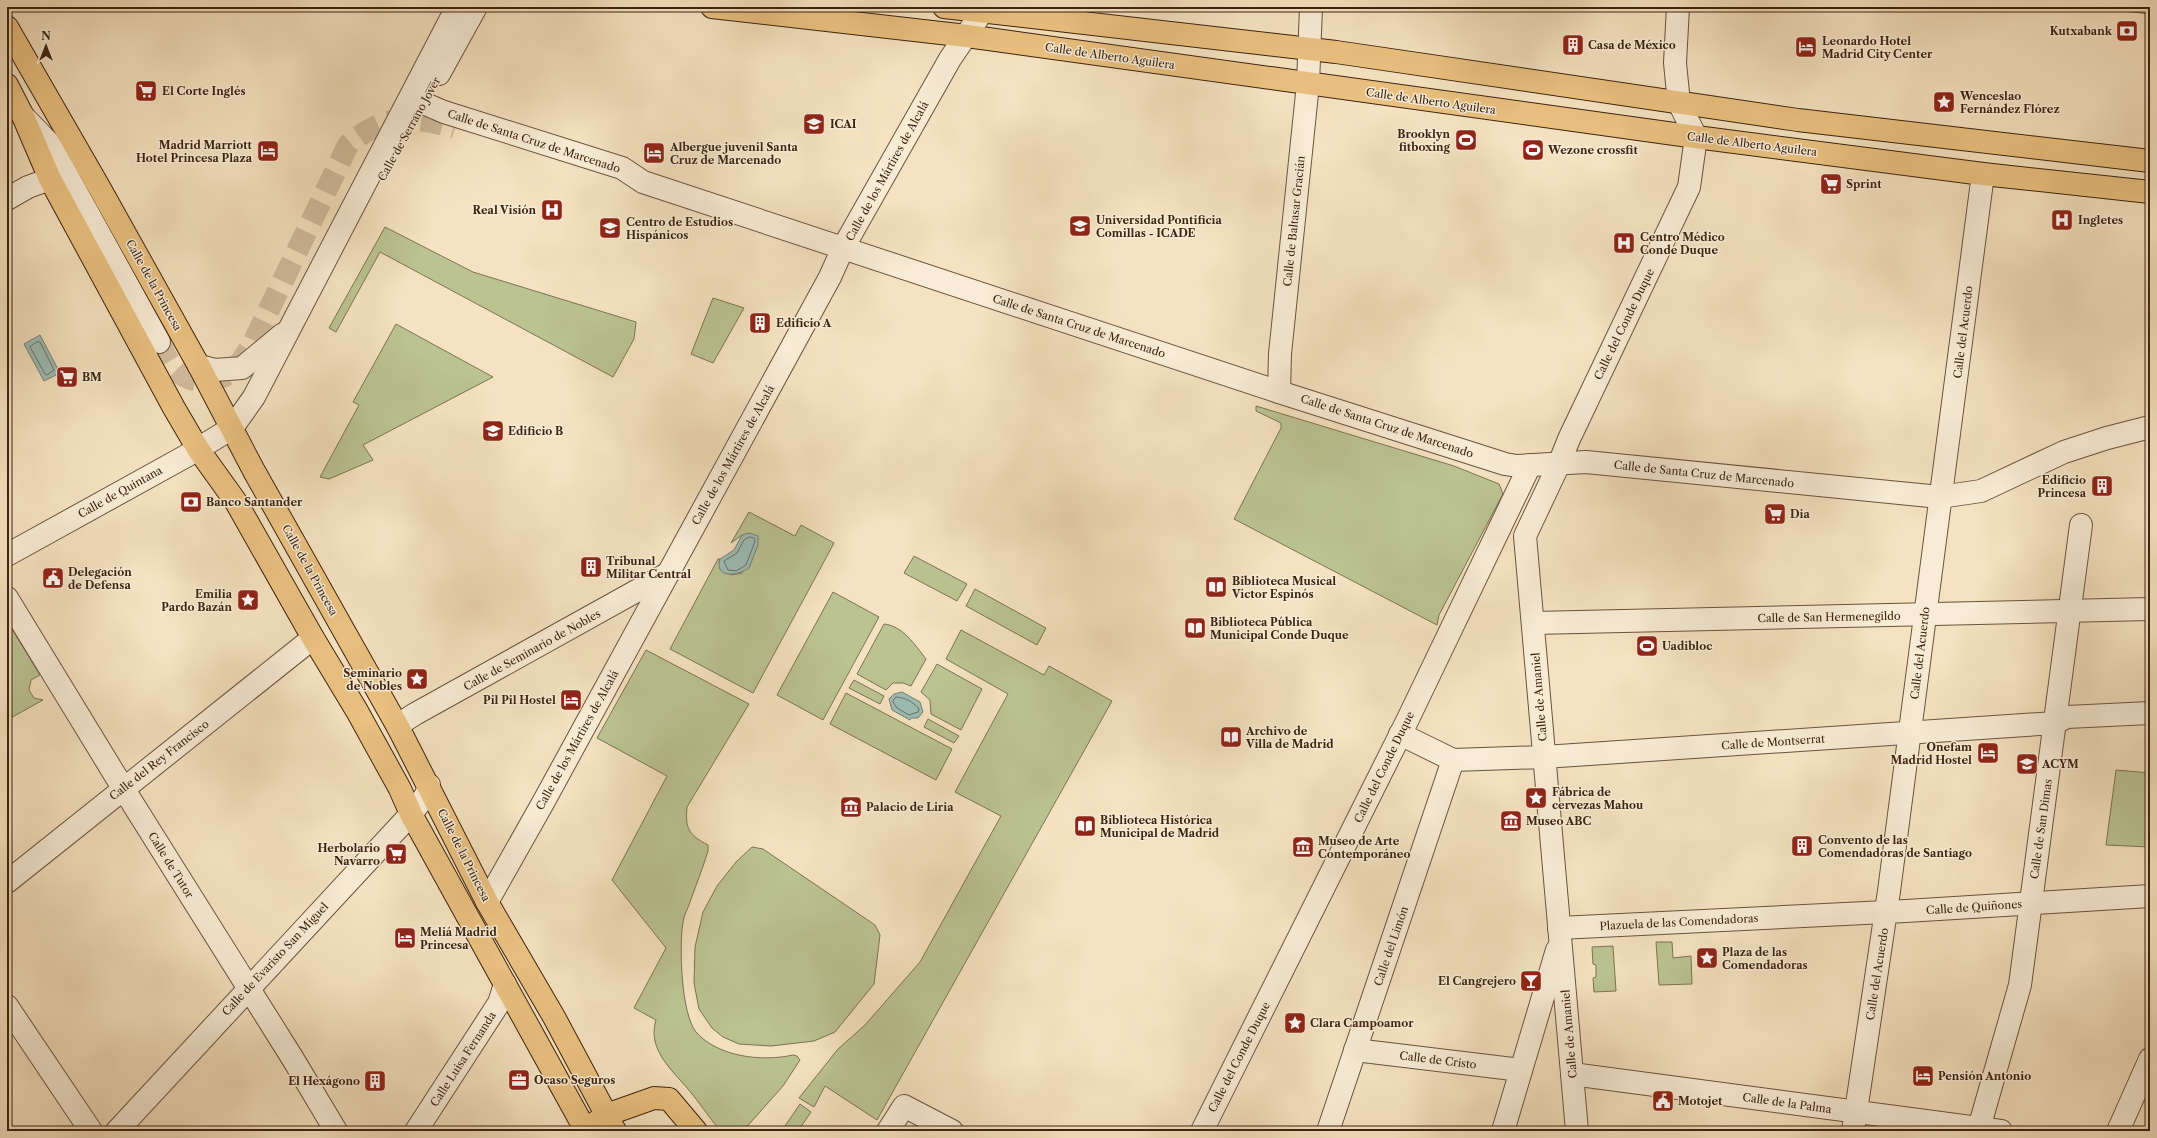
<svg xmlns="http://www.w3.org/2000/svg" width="2157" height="1138" viewBox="0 0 2157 1138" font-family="'Libre Caslon Text',serif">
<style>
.green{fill:#bbc393;stroke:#7c7352}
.water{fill:#9cbdb5;stroke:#767f73}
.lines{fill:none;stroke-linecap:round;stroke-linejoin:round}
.shore{stroke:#6c7062;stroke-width:1}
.minor-tunnel{stroke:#d0bc9d;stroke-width:22;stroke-dasharray:22 11;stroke-linecap:butt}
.minor-casing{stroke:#6b533c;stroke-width:24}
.major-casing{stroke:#3d2310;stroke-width:24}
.minor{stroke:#f8ecd6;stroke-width:22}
.major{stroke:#eac180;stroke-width:22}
.labels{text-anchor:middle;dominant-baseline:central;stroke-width:3;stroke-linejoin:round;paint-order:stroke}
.poi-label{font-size:11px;font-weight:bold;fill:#3d2310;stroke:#f8ecd6;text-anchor:start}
.street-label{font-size:11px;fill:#3d2310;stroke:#f8ecd6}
</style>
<rect width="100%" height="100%" fill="#f5e2c0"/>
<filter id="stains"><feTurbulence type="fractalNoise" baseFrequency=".005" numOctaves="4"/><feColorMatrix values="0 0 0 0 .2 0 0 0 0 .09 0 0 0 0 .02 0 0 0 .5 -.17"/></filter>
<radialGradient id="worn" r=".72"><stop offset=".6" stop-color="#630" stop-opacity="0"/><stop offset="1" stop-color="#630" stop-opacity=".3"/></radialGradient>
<!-- green -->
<g class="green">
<polygon points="2086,7 2150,7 2150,14"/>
<polygon points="385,227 473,272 636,322 634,339 613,377 380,252 336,332 329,328"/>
<polygon points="713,298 744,308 713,363 691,354"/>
<polygon points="396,324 493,377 363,445 373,460 329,479 320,477 359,405 353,402"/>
<polygon points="1256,406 1454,466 1499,484 1503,494 1439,615 1437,625 1234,519 1281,428 1281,423 1256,411"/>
<polygon points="749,512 795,536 801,525 834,543 753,693 670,649 718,559 720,559 719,562 731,575 742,573 742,535 731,543"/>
<polygon points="914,556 967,584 957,601 904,573"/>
<polygon points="975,589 1046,628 1037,645 966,606"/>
<polygon points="833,592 879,617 823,720 777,695"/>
<polygon points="7,621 40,675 31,680 29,690 34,698 43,700 7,720"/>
<path d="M884 624C903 626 915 645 926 659L911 686 903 683H893L886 690 857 674Z"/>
<polygon points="961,630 1044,675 1049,666 1112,701 877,1120 825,1086 814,1107 799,1098 838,1049 865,1025 920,962 1001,816 955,792 1008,694 946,659"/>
<path d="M646 650 749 704 687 807C685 829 689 835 708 845V851C703 867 697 883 691 899 689 907 684 914 683 922 679 946 681 1013 696 1032 718 1057 762 1062 793 1055L797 1056 800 1060 783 1086 743 1131H720C709 1117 699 1102 688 1089 671 1069 647 1049 656 1020L634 1008 666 948 612 880 667 776 597 738Z"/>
<polygon points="937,664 982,689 961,730 931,714 930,700 921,692"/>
<polygon points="854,680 884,696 880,704 849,688"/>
<polygon points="846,693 952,749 936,780 830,724"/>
<polygon points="928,719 959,736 954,743 924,727"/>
<polygon points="2116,770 2150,773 2150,847 2106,845"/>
<polygon points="752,847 763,849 875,925 880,935 874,984 835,1032 814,1041 771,1046 739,1044 723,1037 712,1028 699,1009 694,983 695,947 703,912 717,886 736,862"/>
<polygon points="1656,942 1672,942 1673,958 1691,956 1692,984 1659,985"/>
<polygon points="1613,946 1616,991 1594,992 1593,978 1596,977 1596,965 1593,964 1592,947"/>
<polygon points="800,1104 811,1112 798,1131 793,1131 785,1126"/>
</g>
<!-- water -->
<g class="water">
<polygon points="40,335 60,373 44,381 24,344"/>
<path d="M749 533 758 536V545L749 568C738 576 714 579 720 559L734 550 742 535Z"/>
<polygon points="902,692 920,702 923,712 918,718 911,718 910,720 892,710 889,699 894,694"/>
</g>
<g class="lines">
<!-- shore -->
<g class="shore">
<polygon points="37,342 40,342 54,370 47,375 45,374 30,347"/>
<polygon points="750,537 754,538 755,541 746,565 736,571 728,570 724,561 737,553 744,540"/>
<path d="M896 697C906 698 912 701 919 709L918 712 909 715 897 708 893 702Z"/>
</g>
<!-- minor-tunnel -->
<path class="minor-tunnel" d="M159 342C164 351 168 362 175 369 190 385 215 384 232 372 239 366 245 355 251 347L348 145C384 114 411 115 455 128"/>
<!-- minor casing -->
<g class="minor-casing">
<g id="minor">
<polyline points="439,74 476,7"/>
<polyline points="423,103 444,112 622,168 643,182 1279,392 1505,464 1517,466 1586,462 1940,497 1981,491 2064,452 2107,438 2150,427"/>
<polyline points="23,116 50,144 159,342"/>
<polyline points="7,199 28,187 50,179"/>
<polyline points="199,366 215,370 242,368 283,334"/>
<polyline points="1279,392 1280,354 1308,84 1311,7"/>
<polyline points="7,555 188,455 232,428 254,397 457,7"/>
<polyline points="7,598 123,788 293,1059 336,1131"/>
<polyline points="1533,623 2150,609"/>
<polyline points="398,727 401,723 415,714 667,574"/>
<polyline points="1400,734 1453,760 1544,757 2055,723 2067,717 2150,713"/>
<polyline points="7,882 313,638"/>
<polyline points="487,902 544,801 830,277 843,248 950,59 982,12 982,7"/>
<polyline points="1559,928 1906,911 2150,896"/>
<polyline points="7,1006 91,1131"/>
<polyline points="1355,1050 1521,1070"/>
<polyline points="1572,1074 2001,1131"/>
<polyline points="1979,1128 2020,985 2081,525"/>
<polyline points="117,1131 411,814 426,795 429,785"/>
<polyline points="416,1131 499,1003 505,984"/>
<polyline points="888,1131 904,1106 952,1131"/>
<polyline points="1202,1131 1408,719 1530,465"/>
<polyline points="1328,1131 1453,760"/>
<polyline points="1503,1131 1557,950"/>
<polyline points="1577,1131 1525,536 1559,464 1569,439 1689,187 1696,137 1679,103 1675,63 1678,7"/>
<polyline points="1853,1131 1889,891 1983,174"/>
<polyline points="2118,1131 2150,1059"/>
</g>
</g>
<!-- major casing -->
<g class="major-casing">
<g id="major">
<polyline points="712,7 967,36 1696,137 1983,174 2150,192"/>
<polyline points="944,7 1336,52 1798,120 2150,161"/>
<polyline points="7,27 99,187 199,366 254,471 398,727 487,902 554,1017 615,1131"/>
<polyline points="7,85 23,116 50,179 174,408 198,449 236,502 313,638 357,711 400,789 411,814 586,1131"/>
<polyline points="595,1123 606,1115 654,1098 669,1099 696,1131"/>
</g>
</g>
<!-- minor -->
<use href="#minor" class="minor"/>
<!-- major -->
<use href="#major" class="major"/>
</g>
<!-- icons -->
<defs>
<g id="bank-square" transform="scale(1.15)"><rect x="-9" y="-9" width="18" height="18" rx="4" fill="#8f2418" stroke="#f8ecd6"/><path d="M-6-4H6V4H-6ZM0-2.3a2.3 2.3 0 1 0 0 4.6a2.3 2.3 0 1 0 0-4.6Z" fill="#fff"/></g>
<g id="building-square" transform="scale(1.15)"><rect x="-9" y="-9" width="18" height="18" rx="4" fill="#8f2418" stroke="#f8ecd6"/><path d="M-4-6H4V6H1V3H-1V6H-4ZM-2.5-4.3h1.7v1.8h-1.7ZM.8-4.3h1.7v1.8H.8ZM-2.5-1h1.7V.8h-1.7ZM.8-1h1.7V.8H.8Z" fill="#fff"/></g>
<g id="hotel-square" transform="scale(1.15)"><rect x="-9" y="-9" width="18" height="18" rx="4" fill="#8f2418" stroke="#f8ecd6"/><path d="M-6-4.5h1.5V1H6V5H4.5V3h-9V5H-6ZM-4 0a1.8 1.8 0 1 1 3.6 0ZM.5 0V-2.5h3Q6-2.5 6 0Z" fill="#fff"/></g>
<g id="supermarket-square" transform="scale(1.15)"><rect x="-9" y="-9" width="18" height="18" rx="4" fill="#8f2418" stroke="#f8ecd6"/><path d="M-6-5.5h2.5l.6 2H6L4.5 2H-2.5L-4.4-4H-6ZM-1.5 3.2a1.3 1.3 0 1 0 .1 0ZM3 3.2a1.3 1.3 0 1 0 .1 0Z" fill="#fff"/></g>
<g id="sight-square" transform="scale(1.15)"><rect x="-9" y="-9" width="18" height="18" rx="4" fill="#8f2418" stroke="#f8ecd6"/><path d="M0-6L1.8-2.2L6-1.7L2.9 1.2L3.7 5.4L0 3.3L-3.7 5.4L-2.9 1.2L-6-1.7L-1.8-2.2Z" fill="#fff"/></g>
<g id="university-square" transform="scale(1.15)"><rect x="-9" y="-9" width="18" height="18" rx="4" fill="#8f2418" stroke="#f8ecd6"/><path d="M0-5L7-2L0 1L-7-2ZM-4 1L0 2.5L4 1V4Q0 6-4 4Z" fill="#fff"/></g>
<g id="stadium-square" transform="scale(1.15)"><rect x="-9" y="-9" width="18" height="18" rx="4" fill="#8f2418" stroke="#f8ecd6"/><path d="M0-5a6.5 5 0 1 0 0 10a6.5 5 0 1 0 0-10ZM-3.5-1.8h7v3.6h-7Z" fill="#fff"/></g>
<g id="hospital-square" transform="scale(1.15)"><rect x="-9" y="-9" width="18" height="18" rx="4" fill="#8f2418" stroke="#f8ecd6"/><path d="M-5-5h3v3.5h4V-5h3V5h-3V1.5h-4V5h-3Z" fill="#fff"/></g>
<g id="civic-square" transform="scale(1.15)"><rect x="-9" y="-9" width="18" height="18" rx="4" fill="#8f2418" stroke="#f8ecd6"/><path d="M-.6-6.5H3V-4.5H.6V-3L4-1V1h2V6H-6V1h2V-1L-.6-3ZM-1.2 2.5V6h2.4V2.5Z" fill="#fff"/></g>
<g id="library-square" transform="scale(1.15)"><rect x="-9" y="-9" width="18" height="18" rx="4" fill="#8f2418" stroke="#f8ecd6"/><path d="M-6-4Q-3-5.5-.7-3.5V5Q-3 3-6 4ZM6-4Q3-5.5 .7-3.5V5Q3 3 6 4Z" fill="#fff"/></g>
<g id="museum-square" transform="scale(1.15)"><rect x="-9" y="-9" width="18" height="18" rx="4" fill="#8f2418" stroke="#f8ecd6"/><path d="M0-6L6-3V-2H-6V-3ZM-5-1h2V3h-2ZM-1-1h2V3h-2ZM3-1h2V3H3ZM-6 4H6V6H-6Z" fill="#fff"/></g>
<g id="bar-square" transform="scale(1.15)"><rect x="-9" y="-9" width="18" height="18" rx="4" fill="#8f2418" stroke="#f8ecd6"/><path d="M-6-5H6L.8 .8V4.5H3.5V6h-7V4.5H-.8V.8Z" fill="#fff"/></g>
<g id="office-square" transform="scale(1.15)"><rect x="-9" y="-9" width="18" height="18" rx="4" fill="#8f2418" stroke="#f8ecd6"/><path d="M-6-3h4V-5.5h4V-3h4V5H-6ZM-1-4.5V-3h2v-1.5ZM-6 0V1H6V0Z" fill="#fff"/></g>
</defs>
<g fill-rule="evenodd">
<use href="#bank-square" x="2127" y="31"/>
<use href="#building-square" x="1573" y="45"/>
<use href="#hotel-square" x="1806" y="47"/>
<use href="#supermarket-square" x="146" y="91"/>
<use href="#sight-square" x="1944" y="102"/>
<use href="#university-square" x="814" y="124"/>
<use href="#stadium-square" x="1466" y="140"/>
<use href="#stadium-square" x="1533" y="150"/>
<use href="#hotel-square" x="268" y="151"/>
<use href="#hotel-square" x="654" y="153"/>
<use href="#supermarket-square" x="1831" y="184"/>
<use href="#hospital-square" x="552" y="210"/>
<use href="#hospital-square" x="2062" y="220"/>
<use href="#university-square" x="1080" y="226"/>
<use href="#university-square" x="610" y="228"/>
<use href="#hospital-square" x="1624" y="243"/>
<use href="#building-square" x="760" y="323"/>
<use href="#supermarket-square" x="67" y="377"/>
<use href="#university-square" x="493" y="431"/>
<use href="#building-square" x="2102" y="486"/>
<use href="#bank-square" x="191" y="502"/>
<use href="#supermarket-square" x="1775" y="514"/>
<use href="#building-square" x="591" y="567"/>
<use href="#civic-square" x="53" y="578"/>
<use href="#library-square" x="1216" y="587"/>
<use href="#sight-square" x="248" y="600"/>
<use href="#library-square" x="1195" y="628"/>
<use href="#stadium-square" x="1647" y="646"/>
<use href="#sight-square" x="417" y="679"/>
<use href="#hotel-square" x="571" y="700"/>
<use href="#library-square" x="1231" y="737"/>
<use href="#hotel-square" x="1988" y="753"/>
<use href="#university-square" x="2027" y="764"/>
<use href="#sight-square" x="1536" y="798"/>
<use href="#museum-square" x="851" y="807"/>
<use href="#museum-square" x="1511" y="821"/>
<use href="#library-square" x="1085" y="826"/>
<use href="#building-square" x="1802" y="846"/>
<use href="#museum-square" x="1303" y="847"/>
<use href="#supermarket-square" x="396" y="854"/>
<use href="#hotel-square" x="405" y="938"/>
<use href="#sight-square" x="1707" y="958"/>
<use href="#bar-square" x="1531" y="981"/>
<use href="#sight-square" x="1295" y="1023"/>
<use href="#hotel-square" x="1923" y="1076"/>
<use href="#office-square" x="519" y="1080"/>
<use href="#building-square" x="375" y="1081"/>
<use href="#civic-square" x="1663" y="1101"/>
</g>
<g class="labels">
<!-- poi labels -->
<g class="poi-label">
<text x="2112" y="31" text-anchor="end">Kutxabank</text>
<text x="1822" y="41">Leonardo Hotel<tspan x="1822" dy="13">Madrid City Center</tspan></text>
<text x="1588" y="45">Casa de México</text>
<text x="162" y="91">El Corte Inglés</text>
<text x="1960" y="96">Wenceslao<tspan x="1960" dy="13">Fernández Flórez</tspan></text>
<text x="830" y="124">ICAI</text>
<text x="1450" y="134" text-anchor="end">Brooklyn<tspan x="1450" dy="13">fitboxing</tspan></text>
<text x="252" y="145" text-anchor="end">Madrid Marriott<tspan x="252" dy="13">Hotel Princesa Plaza</tspan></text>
<text x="670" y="147">Albergue juvenil Santa<tspan x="670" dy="13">Cruz de Marcenado</tspan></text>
<text x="1548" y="150">Wezone crossfit</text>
<text x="1846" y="184">Sprint</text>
<text x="536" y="210" text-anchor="end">Real Visión</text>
<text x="1096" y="220">Universidad Pontificia<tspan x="1096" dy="13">Comillas - ICADE</tspan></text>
<text x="2078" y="220">Ingletes</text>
<text x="626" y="222">Centro de Estudios<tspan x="626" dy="13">Hispánicos</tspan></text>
<text x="1640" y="237">Centro Médico<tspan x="1640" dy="13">Conde Duque</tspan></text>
<text x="776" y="323">Edificio A</text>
<text x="82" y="377">BM</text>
<text x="508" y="431">Edificio B</text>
<text x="2086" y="480" text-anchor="end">Edificio<tspan x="2086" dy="13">Princesa</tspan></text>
<text x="206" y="502">Banco Santander</text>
<text x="1790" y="514">Dia</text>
<text x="606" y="561">Tribunal<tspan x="606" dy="13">Militar Central</tspan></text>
<text x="68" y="572">Delegación<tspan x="68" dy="13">de Defensa</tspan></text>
<text x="1232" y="581">Biblioteca Musical<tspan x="1232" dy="13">Víctor Espinós</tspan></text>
<text x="232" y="594" text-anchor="end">Emilia<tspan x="232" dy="13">Pardo Bazán</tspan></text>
<text x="1210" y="622">Biblioteca Pública<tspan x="1210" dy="13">Municipal Conde Duque</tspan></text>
<text x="1662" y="646">Uadibloc</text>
<text x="402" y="673" text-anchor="end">Seminario<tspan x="402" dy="13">de Nobles</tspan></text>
<text x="556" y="700" text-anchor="end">Pil Pil Hostel</text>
<text x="1246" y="731">Archivo de<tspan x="1246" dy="13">Villa de Madrid</tspan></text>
<text x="1972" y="747" text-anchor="end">Onefam<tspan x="1972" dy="13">Madrid Hostel</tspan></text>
<text x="2042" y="764">ACYM</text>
<text x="1552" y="792">Fábrica de<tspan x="1552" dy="13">cervezas Mahou</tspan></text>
<text x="866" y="807">Palacio de Liria</text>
<text x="1100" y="820">Biblioteca Histórica<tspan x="1100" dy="13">Municipal de Madrid</tspan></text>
<text x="1526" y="821">Museo ABC</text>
<text x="1818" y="840">Convento de las<tspan x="1818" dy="13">Comendadoras de Santiago</tspan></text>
<text x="1318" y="841">Museo de Arte<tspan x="1318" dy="13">Contemporáneo</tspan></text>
<text x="380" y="848" text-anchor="end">Herbolario<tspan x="380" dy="13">Navarro</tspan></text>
<text x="420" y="932">Meliá Madrid<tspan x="420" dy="13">Princesa</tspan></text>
<text x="1722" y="952">Plaza de las<tspan x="1722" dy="13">Comendadoras</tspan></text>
<text x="1516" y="981" text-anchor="end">El Cangrejero</text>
<text x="1310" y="1023">Clara Campoamor</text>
<text x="1938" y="1076">Pensión Antonio</text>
<text x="534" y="1080">Ocaso Seguros</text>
<text x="360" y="1081" text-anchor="end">El Hexágono</text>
<text x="1678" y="1101">Motojet</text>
</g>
<!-- street labels -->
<g class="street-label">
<text transform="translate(1110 56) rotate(8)">Calle de Alberto Aguilera</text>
<text transform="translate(1431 101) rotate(8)">Calle de Alberto Aguilera</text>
<text transform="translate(409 129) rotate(-61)">Calle de Serrano Jover</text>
<text transform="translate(534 141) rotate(18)">Calle de Santa Cruz de Marcenado</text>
<text transform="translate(1752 144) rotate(7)">Calle de Alberto Aguilera</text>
<text transform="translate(887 171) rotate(-61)">Calle de los Mártires de Alcalá</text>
<text transform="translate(1294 221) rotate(-84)">Calle de Baltasar Gracián</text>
<text transform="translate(154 285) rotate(61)">Calle de la Princesa</text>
<text transform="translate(1624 324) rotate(-64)">Calle del Conde Duque</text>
<text transform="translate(1079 326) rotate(18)">Calle de Santa Cruz de Marcenado</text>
<text transform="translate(1963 332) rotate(-83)">Calle del Acuerdo</text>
<text transform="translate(1387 426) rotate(18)">Calle de Santa Cruz de Marcenado</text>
<text transform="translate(733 455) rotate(-61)">Calle de los Mártires de Alcalá</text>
<text transform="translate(1704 474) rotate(6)">Calle de Santa Cruz de Marcenado</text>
<text transform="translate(120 492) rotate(-29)">Calle de Quintana</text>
<text transform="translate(310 570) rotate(61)">Calle de la Princesa</text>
<text transform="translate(1829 617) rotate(-1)">Calle de San Hermenegildo</text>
<text transform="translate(532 650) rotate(-29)">Calle de Seminario de Nobles</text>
<text transform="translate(1920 653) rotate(-83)">Calle del Acuerdo</text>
<text transform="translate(1539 697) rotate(-95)">Calle de Amaniel</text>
<text transform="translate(577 740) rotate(-61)">Calle de los Mártires de Alcalá</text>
<text transform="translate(1773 742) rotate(-4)">Calle de Montserrat</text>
<text transform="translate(159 760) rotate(-38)">Calle del Rey Francisco</text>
<text transform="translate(1384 767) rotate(-64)">Calle del Conde Duque</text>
<text transform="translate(2041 829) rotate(-82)">Calle de San Dimas</text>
<text transform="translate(464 855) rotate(63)">Calle de la Princesa</text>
<text transform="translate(171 865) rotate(58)">Calle de Tutor</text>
<text transform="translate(1974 907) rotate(-4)">Calle de Quiñones</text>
<text transform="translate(1679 922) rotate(-3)">Plazuela de las Comendadoras</text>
<text transform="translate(1391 946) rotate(-71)">Calle del Limón</text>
<text transform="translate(275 959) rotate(-47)">Calle de Evaristo San Miguel</text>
<text transform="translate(1877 974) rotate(-81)">Calle del Acuerdo</text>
<text transform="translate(1569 1034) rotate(-95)">Calle de Amaniel</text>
<text transform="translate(1239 1057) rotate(-63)">Calle del Conde Duque</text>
<text transform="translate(463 1059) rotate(-57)">Calle Luisa Fernanda</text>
<text transform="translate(1438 1060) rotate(7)">Calle de Cristo</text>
<text transform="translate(1787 1103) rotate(8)">Calle de la Palma</text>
</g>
</g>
<!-- margin -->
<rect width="2157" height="1138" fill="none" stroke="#f5e2c0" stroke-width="24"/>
<rect x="8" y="8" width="2141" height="1122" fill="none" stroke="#3d2310" stroke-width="2"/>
<rect x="12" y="12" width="2133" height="1114" fill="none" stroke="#3d2310"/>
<!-- north arrow -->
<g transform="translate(46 46)" stroke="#f8ecd6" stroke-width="3" paint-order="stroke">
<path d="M0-3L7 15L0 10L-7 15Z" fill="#3d2310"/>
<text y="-6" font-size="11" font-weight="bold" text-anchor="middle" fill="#3d2310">N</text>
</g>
<rect width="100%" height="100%" filter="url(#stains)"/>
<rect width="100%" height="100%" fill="url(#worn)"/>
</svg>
